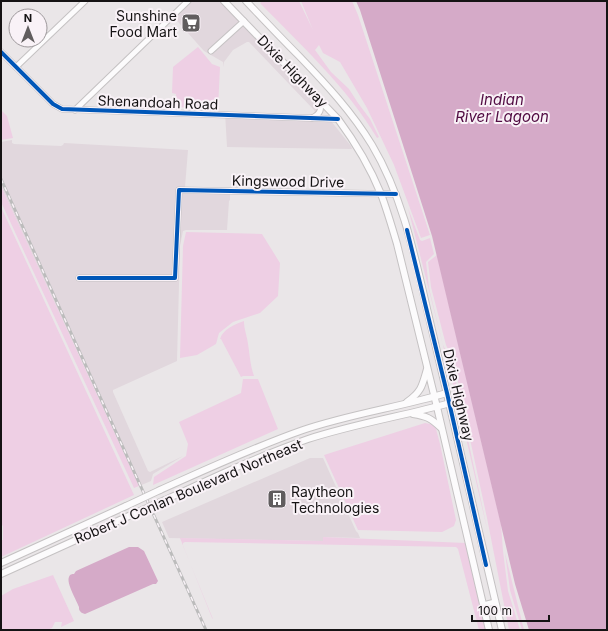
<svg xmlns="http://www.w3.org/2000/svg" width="608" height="631" viewBox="0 0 608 631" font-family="Inter,sans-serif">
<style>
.built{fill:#e1d7dd}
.green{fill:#eecfe4}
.water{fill:#d5aac8}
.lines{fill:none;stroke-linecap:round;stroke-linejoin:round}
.minor-casing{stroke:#c5c2c3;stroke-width:7}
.major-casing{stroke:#c5c2c3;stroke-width:8}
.minor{stroke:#fcfbfc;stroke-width:5}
.major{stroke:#fcfbfc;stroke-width:6}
.rail-casing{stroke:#bcbcbc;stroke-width:3}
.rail{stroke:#f9f2f7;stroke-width:1.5;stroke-dasharray:4.5;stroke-linecap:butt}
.major-bridge-casing{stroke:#c5c2c3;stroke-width:8;stroke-linecap:butt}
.major-bridge{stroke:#fcfbfc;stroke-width:6}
.cycleway-casing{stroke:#f9f2f7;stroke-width:6}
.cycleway{stroke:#0057b8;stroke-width:4}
.labels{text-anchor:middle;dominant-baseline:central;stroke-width:4;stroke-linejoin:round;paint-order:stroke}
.poi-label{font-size:14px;fill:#151314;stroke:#f9f2f7;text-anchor:end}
.street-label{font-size:14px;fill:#151314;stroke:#f9f2f7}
.water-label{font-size:15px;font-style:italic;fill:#520c43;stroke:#f9f2f7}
</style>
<rect width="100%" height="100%" fill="#eae6e8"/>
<!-- built -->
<g class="built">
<polygon points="184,1 220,1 240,21 208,50 211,55 244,25 299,82 317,104 317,110 316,113 314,113 315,112 314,110 249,42 247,42 233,50 224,62 224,67 223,62 204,51 171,14"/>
<polygon points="225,112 308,116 309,120 310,121 331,121 351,146 352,149 227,147"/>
<polygon points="12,140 12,143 14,144 61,146 63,145 64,143 188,150 185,187 177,187 172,281 177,281 182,193 230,194 230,200 229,201 227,230 186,230 183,231 180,246 177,361 113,390 113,392 148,471 150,472 183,456 153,474 151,481 139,486 1,186 1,142"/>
<polygon points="310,458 323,458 356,531 358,533 360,538 324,537 323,541 169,538 162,522"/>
</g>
<!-- green -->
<g class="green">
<path d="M263 1H299L313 30 301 1H352L358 15 430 235 421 238 394 165 367 108 340 62 323 53 319 45 315 50 331 72 349 89 358 103 370 119 379 137 377 138C347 87 301 45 260 3Z"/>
<polygon points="198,47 212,64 220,67 218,109 174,107 174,98 176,97 176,94 172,93 173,67"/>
<polygon points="1,110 7,116 13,138 1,140"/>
<polygon points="1,186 139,486 134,488 1,202"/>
<polygon points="1,207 134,495 1,557 1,540 3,540 3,526 1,524"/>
<polygon points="408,208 420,240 422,241 430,238 434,254 426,262 429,288 443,345 453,364 457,388 488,533 459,408"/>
<polygon points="186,232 262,234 280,263 278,296 260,313 233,322 219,333 216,344 197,355 180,358 183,246"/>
<polygon points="437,255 501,524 503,551 508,591 520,630 509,630 487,518 459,388 455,364 446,345 431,287 428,262"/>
<path d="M244 321C244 330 247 335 248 344 250 356 250 364 254 376H243L241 377 221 339H220C223 329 235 324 244 321Z"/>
<polygon points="243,379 258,379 278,429 153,485 154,477 186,456 188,444 179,422 241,393"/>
<polygon points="425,423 435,425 440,444 456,520 454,526 442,532 358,530 324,455"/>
<polygon points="323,537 466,543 487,630 479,630 458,549 456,547 185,542 183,543 183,546 213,619 212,618 180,538 323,541"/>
<polygon points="505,553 524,630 522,630 510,590"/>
<polygon points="53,575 74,621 61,627 62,622 55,622 52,628 47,630 1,630 1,596 13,589"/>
</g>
<!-- water -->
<g class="water">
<polygon points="356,1 607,1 607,630 529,630 515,584 432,236 360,10"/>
<path d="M129 547H138L144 551 158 581 156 584H153L85 614C83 613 81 613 80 611 79 610 79 609 79 607 77 601 66 583 69 577 70 574 72 574 74 574L76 571Z"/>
</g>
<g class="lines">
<!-- minor casing -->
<g class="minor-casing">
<g id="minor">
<polyline points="211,51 244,21"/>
<polyline points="1,52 53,104 62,109 338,119"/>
<polyline points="16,67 85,1"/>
<polyline points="75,110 188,1"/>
<path d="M312 118C322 113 321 109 320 99"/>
<polyline points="79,278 175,278 179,190 396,194"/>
<polyline points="483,605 495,602"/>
</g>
</g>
<!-- major casing -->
<g class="major-casing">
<g id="major">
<path d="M224 1 338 119C355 142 370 167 381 194 387 210 392 227 397 244L437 407 489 630"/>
<path d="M246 1C263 19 281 38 299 56 326 84 352 112 372 145 406 202 417 268 432 330 456 430 479 530 502 630"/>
<path d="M407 402C422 391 422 386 427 369"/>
<path d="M413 414C426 416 431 418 441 428"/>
<path d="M160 490C207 469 254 447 303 430 350 414 400 407 447 393"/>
<path d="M165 500C212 478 259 456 308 439 354 424 403 416 450 403"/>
<polyline points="1,563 126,506"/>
<polyline points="1,574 131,515"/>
</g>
</g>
<!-- minor -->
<use href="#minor" class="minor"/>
<!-- major -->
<use href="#major" class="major"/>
<!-- rail casing -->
<g class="rail-casing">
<polyline id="rail" points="1,179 206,630"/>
</g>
<!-- rail -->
<use href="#rail" class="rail"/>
<!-- major-bridge casing -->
<g class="major-bridge-casing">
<g id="major-bridge">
<polyline points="126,506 160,490"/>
<polyline points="131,515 165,500"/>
</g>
</g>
<!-- major-bridge -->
<use href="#major-bridge" class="major-bridge"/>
<!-- cycleway casing -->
<g class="cycleway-casing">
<g id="cycleway">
<polyline points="1,52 53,104 62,109 338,119"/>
<polyline points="407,230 447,393 486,565"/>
<polyline points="79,278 175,278 179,190 396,194"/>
</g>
</g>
<!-- cycleway -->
<use href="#cycleway" class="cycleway"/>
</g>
<!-- icons -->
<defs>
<g id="supermarket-square" transform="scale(1)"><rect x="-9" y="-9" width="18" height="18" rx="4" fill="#605d5e" stroke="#f9f2f7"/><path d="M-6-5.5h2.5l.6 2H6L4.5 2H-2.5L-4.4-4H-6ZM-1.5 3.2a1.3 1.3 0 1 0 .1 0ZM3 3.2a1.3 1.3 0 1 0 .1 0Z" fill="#fff"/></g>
<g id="building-square" transform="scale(1)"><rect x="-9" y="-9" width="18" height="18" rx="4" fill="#605d5e" stroke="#f9f2f7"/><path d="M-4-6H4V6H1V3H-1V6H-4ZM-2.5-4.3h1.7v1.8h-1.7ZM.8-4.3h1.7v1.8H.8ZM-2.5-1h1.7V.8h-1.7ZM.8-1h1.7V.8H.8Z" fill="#fff"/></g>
</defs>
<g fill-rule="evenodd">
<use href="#supermarket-square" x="191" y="23"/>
<use href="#building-square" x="277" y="499"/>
</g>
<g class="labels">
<!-- poi labels -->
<g class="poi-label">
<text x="177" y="15">Sunshine<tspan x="177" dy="16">Food Mart</tspan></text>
<text x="291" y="491" text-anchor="start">Raytheon<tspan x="291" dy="16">Technologies</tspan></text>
</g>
<!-- street labels -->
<g class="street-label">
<text transform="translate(293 71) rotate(46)">Dixie Highway</text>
<text transform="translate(158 102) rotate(2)">Shenandoah Road</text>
<text transform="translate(288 181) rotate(1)">Kingswood Drive</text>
<text transform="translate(459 395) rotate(77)">Dixie Highway</text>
<text transform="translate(188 491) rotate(-23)">Robert J Conlan Boulevard Northeast</text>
</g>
<!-- water labels -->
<g class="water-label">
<text x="502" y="99">Indian<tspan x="502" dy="17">River Lagoon</tspan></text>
</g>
</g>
<!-- border -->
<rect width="608" height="631" fill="none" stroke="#151314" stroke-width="4"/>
<!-- north arrow -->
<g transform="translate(28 28)"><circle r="19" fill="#f9f2f7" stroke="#9e999c"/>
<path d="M0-3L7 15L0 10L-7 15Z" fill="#605d5e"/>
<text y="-6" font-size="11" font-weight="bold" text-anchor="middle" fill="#151314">N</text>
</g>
<!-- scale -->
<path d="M472 615v6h77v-6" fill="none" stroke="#151314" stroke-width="2"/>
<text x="478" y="615" font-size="12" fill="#151314" stroke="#f9f2f7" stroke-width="3" paint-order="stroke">100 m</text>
</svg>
